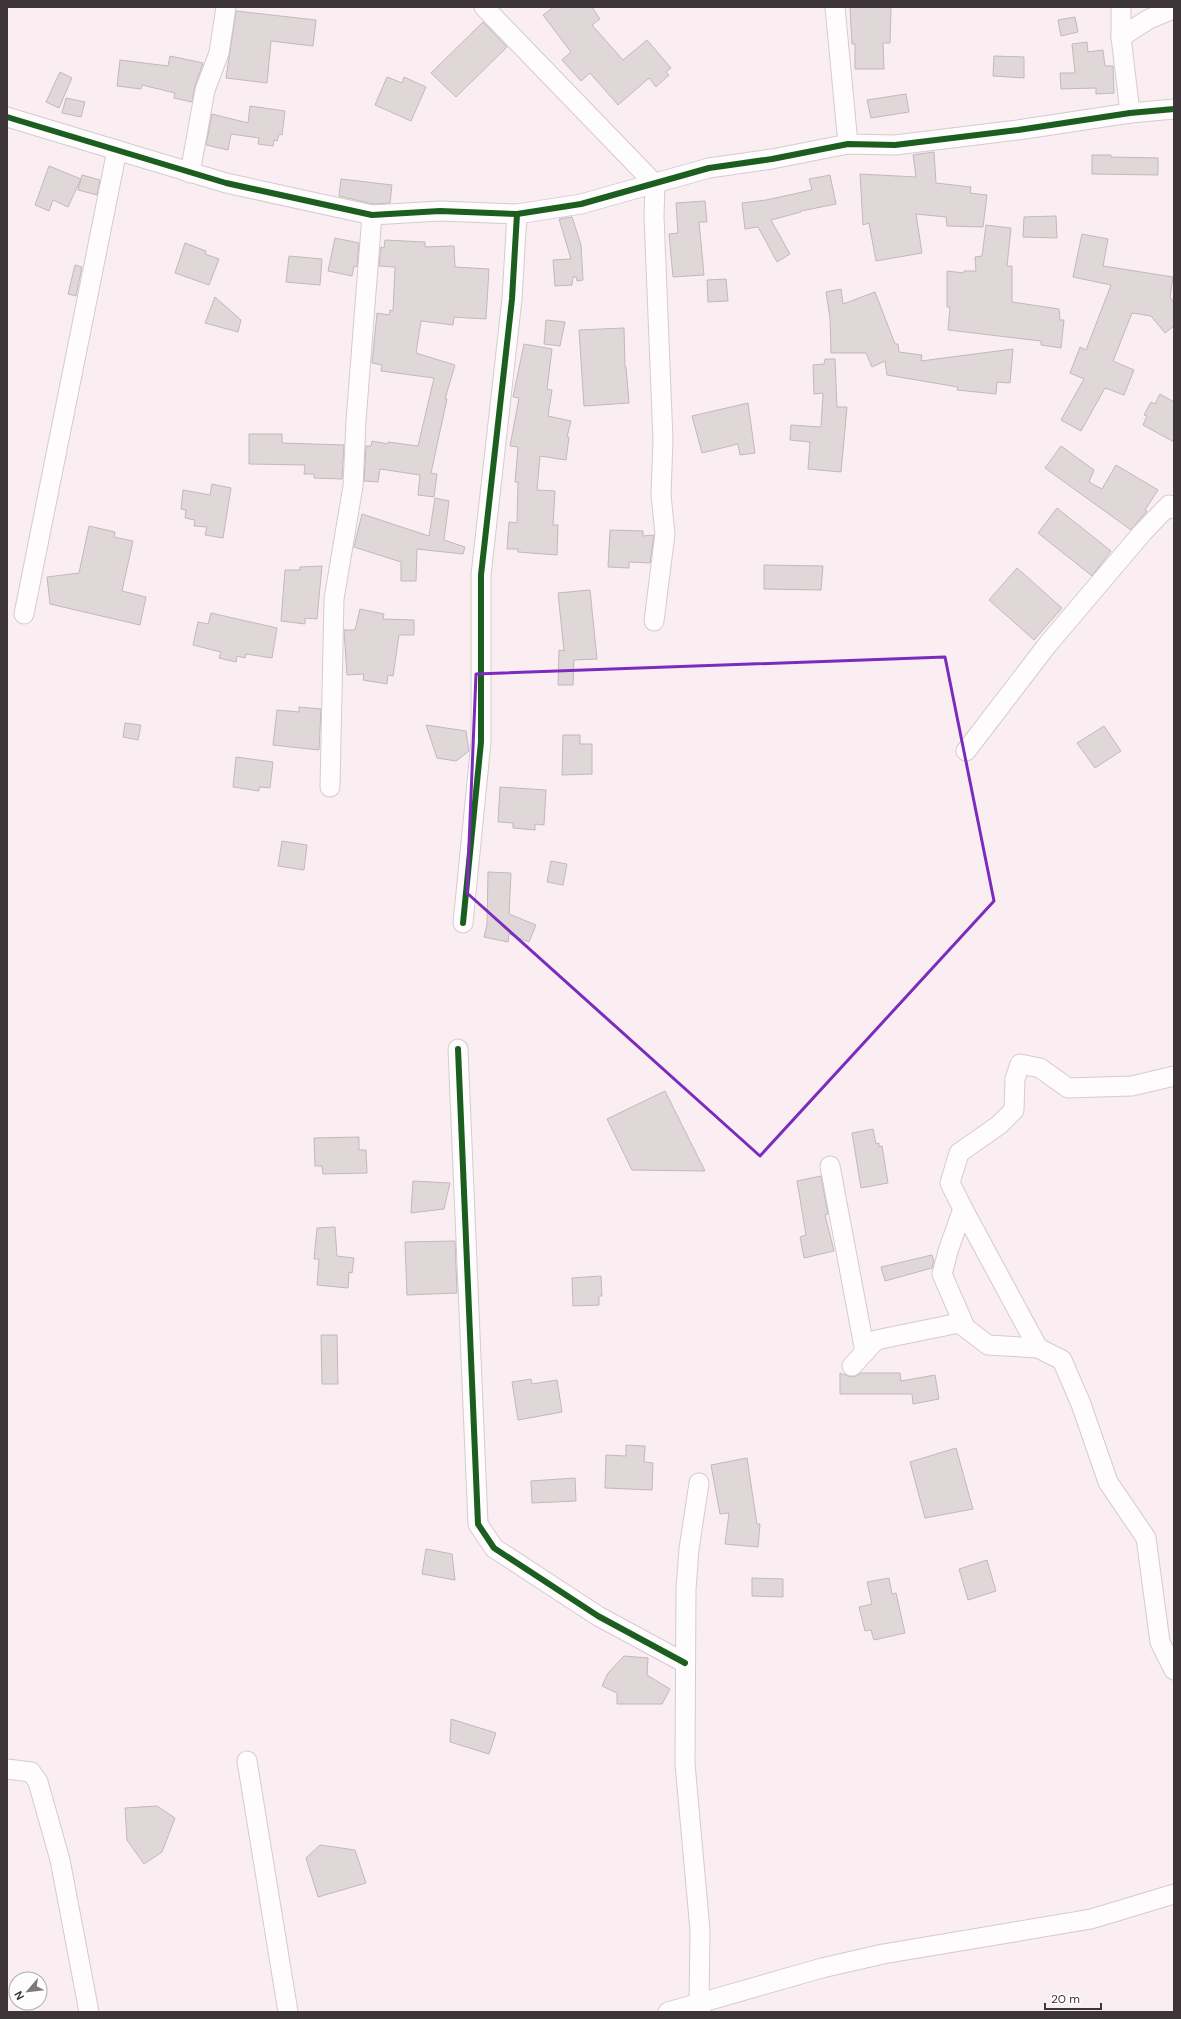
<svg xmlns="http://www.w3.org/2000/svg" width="1181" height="2019" viewBox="0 0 1181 2019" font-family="'DM Sans',sans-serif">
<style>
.building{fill:#e0d7d9;stroke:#c1b9bc}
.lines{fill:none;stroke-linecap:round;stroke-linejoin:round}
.minor-casing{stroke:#d5cbce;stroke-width:21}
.minor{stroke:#fefcfd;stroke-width:19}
.cycleway-casing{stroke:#fdfdfd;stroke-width:8}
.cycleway{stroke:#1b5e20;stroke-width:6}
.marked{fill:none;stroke:#7b2cbf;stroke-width:3;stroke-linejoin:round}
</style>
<rect width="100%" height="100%" fill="#faeef2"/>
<!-- building -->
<g class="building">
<polygon points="554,7 592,7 600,19 592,25 623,60 647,40 671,68 666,72 669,75 656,87 649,78 618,105 590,73 581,81 562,60 571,52 543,15"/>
<polygon points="850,7 891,7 890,43 883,43 884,69 855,69 855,44 852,44"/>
<polygon points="236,11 316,20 313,46 271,41 267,83 226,78"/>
<polygon points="1075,17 1078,32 1061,36 1058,20"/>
<polygon points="483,22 507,47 456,97 431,73"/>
<polygon points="1087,42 1088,52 1103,50 1105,66 1113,66 1114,93 1096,94 1096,88 1061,89 1060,73 1075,73 1072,44"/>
<polygon points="170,56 203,63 195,86 192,102 174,98 175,93 142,85 141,89 117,86 120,60 168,66"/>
<polygon points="994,56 1024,57 1024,78 993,76"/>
<polygon points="60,72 72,78 59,108 46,102"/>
<polygon points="387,77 402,83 404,77 426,87 411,121 375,105"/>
<polygon points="906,94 909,112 871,118 867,100"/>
<polygon points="66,98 85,102 81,117 62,113"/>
<polygon points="250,106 285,111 282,135 279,134 277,141 274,140 273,146 258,144 259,138 231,134 228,150 206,145 212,114 248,123"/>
<polygon points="934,152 936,183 971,187 970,193 987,195 983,227 947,226 946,217 916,214 922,253 876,261 869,223 863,225 860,174 916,177 913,155"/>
<polygon points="1092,155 1111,155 1111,157 1158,158 1158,175 1092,174"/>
<polygon points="49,166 81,179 68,207 53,200 49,211 35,205"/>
<polygon points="82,175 100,180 97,195 78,190"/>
<polygon points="830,175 836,204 801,211 801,212 771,220 790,254 777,262 758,227 745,229 742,203 766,200 812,190 809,179"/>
<polygon points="341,179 392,185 390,203 373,204 339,196"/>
<polygon points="705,201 707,222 699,222 704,275 673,277 669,234 678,233 676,203"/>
<polygon points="1056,216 1057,238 1023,237 1024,217"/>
<polygon points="572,217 581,245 583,280 577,281 576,277 573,277 572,285 555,286 553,260 571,259 559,219"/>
<polygon points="986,225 1011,228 1007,266 1012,266 1012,302 1059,309 1060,320 1064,320 1061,348 1041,345 1041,341 948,330 950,307 947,307 947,271 964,273 964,271 976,271 975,257 982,256"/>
<polygon points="1082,234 1108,239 1103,266 1173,277 1170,297 1174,303 1174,326 1165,333 1151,316 1132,313 1113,361 1134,370 1124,395 1105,388 1081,431 1061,420 1084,379 1070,373 1080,347 1086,350 1111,285 1073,277"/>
<polygon points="335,238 359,243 357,267 354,266 352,276 328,271"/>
<polygon points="385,240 425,242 425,247 454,246 455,267 489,269 486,319 454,317 453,325 421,321 416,353 455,365 445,399 447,399 431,473 437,474 434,497 418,495 420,475 380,469 378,482 364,481 366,446 371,446 372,441 388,444 388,442 418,446 434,378 381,371 382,365 372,363 377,313 389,315 390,310 393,311 395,267 379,266 381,247 384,248"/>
<polygon points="185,243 206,251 205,254 219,259 209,285 175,273"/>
<polygon points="289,256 322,259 320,285 286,282"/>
<polygon points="75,265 82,267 76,296 68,294"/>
<polygon points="726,279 728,301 708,302 707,280"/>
<polygon points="841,289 843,304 875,292 895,344 898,344 899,352 922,355 921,361 1013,349 1010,383 997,382 996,394 957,390 958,387 887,375 885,361 872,367 866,353 831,353 830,318 826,292"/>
<polygon points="215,297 241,320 238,332 205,323"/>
<polygon points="546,320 565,322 560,346 544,344"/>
<polygon points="624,328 625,367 626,367 629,403 584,406 579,330"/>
<polygon points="524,344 552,349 547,389 552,390 548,416 571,421 567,437 569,437 566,460 540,456 537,490 555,491 553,525 558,525 557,555 518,552 518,549 507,549 509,522 517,523 518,482 515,482 518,447 510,446 519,398 513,397"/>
<polygon points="825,359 835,359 837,407 847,407 841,472 808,469 810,442 790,440 791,425 821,427 823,393 814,394 813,365 824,364"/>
<polygon points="1160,394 1174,402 1174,442 1143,425 1147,416 1144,415 1151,402 1155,404"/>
<polygon points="748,403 755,453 740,455 738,444 702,453 692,416"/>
<polygon points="249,434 282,434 282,443 344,445 342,479 314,478 314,474 304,474 305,465 249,464"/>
<polygon points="1061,446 1094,470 1089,482 1102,489 1116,465 1158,490 1145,510 1147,511 1131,530 1045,468"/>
<polygon points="212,484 231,488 223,538 205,535 207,527 194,526 195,520 185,518 186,510 181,509 183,490 210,495"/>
<polygon points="435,498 449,501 444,540 465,547 463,554 417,549 416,581 401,581 401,562 354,547 362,514 429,536"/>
<polygon points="1057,508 1111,551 1092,576 1038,533"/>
<polygon points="89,526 115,532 114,537 133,541 122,591 146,597 140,625 50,604 47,577 79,573"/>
<polygon points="610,530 643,531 643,536 654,535 650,563 629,562 629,568 608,567"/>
<polygon points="764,565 823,566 821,590 764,589"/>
<polygon points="322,566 317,619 305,618 305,624 281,621 285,570 300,570 300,567"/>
<polygon points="1017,568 1062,608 1034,640 989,600"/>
<polygon points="590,590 597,659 574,660 573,685 558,685 559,650 564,651 558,593"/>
<polygon points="360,609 384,614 383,619 414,620 414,635 399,635 393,676 388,675 387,684 363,680 364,674 347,675 344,630 355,630"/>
<polygon points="211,613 277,628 272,658 246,654 245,658 237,656 236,662 219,658 221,652 193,645 198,622 208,624"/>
<polygon points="299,707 321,709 319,750 273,745 277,710 299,712"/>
<polygon points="125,723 141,725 138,740 123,737"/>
<polygon points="426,725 466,731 469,751 456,761 437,758"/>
<polygon points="1104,726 1121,751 1095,768 1077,743"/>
<polygon points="563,735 580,735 580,744 592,744 592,774 562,775"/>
<polygon points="236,757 273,762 270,788 259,787 259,791 233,787"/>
<polygon points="500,787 546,790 544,825 535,824 535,830 513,828 513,823 498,822"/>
<polygon points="282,841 307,845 304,870 278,866"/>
<polygon points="551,861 567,864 563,885 547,882"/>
<polygon points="488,872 511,873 509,914 536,925 529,942 509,934 508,942 484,937 487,925"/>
<polygon points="665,1091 705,1171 632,1170 607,1119"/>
<polygon points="873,1129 876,1144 879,1143 879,1147 882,1146 888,1183 861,1188 852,1133"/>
<polygon points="359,1137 359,1150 366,1150 367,1173 323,1174 322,1166 315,1166 314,1138"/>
<polygon points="821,1176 828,1214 825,1215 834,1251 804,1258 800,1237 806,1235 797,1181"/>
<polygon points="413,1181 450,1183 444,1209 411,1213"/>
<polygon points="335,1227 337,1256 354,1258 352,1273 349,1272 348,1288 317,1285 319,1259 314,1259 317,1228"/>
<polygon points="455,1241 457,1293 407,1295 405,1242"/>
<polygon points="932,1255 934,1261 932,1268 885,1281 881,1267"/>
<polygon points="601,1276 602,1296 599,1296 599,1305 573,1306 572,1278"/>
<polygon points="321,1335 337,1335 338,1384 322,1384"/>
<polygon points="840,1373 850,1377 856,1376 861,1373 900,1373 901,1381 935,1375 939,1399 913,1404 912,1394 840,1394"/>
<polygon points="531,1379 532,1384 557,1380 562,1412 518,1420 512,1382"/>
<polygon points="626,1445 645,1446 644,1462 653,1463 652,1490 605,1488 606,1455 626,1456"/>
<polygon points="956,1448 973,1509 925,1518 910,1462"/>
<polygon points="747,1458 757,1524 760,1524 758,1547 725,1544 729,1513 720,1514 711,1465"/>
<polygon points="575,1478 576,1501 532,1503 531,1481"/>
<polygon points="426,1549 452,1554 455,1580 422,1574"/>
<polygon points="987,1560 996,1591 968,1600 959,1569"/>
<polygon points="752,1578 783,1579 783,1597 752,1596"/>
<polygon points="889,1578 892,1594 896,1593 905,1633 874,1640 871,1630 865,1631 859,1607 872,1604 867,1582"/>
<polygon points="624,1656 648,1658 647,1675 670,1689 662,1704 617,1704 617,1693 602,1686 608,1673"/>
<polygon points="451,1719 496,1733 489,1754 450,1742"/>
<polygon points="157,1806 175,1818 162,1852 144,1864 127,1840 125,1808"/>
<polygon points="320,1845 355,1850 366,1883 318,1897 306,1858"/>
</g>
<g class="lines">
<!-- minor casing -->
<g class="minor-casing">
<g id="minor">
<polyline points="484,7 655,184 654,216 663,440 661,495 665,534 654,621"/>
<polyline points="835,7 848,144"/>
<polyline points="1121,7 1121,37 1130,113"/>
<polyline points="1121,37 1149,19 1174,9"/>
<polyline points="7,117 226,183 372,215 440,211 517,214 581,204 709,168 772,159 848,144 895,145 1018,130 1130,113 1174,109"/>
<polyline points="190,173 205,90 219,53 226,7"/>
<polyline points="24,614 117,150"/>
<polyline points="966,751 1048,644 1143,532 1169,505 1174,509"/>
<polyline points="330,787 334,599 353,486 356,421 372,215"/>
<polyline points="463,923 481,742 481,575 512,299 517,214"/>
<polyline points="458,1049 478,1524 494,1548 598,1616 685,1663"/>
<polyline points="830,1166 865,1352"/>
<polyline points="963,1209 950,1183 959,1153 999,1125 1014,1110 1015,1079 1020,1064 1040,1068 1068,1088 1132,1086 1174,1076"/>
<polyline points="965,1327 942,1274 949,1248 963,1209 1038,1348"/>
<polyline points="852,1366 876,1340 959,1323 988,1345 1038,1348 1062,1360 1081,1404 1108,1482 1146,1538 1160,1642 1174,1670"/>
<polyline points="699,1483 689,1549 686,1589 685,1764 700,1930 699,2004 701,2012"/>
<polyline points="247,1761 288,2012"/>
<polyline points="7,1769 31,1772 38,1782 60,1860 89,2012"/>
<polyline points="668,2012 822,1968 883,1954 1091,1919 1174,1894"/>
</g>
</g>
<!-- minor -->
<use href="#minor" class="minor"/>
<!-- cycleway casing -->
<g class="cycleway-casing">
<g id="cycleway">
<polyline points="7,117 226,183 372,215 440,211 517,214 581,204 709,168 772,159 848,144 895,145 1018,130 1130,113 1174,109"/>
<polyline points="463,923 481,742 481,575 512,299 517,214"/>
<polyline points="458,1049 478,1524 494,1548 598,1616 685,1663"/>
</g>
</g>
<!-- cycleway -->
<use href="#cycleway" class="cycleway"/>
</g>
<!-- marked area -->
<path class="marked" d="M945 657 994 901 760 1156 467 893 476 674Z"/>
<!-- border -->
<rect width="1181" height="2019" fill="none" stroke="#3d3537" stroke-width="16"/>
<!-- north arrow -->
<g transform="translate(28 1991) rotate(242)"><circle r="19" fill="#fdfdfd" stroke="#b0adae"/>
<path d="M0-3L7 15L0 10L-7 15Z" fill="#7f7678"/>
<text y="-6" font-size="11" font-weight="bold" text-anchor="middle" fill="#3d3537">N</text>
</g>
<!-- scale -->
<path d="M1045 2003v6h56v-6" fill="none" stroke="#3d3537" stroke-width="2"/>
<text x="1051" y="2003" font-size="12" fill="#3d3537" stroke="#fdfdfd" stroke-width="3" paint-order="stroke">20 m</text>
</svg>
